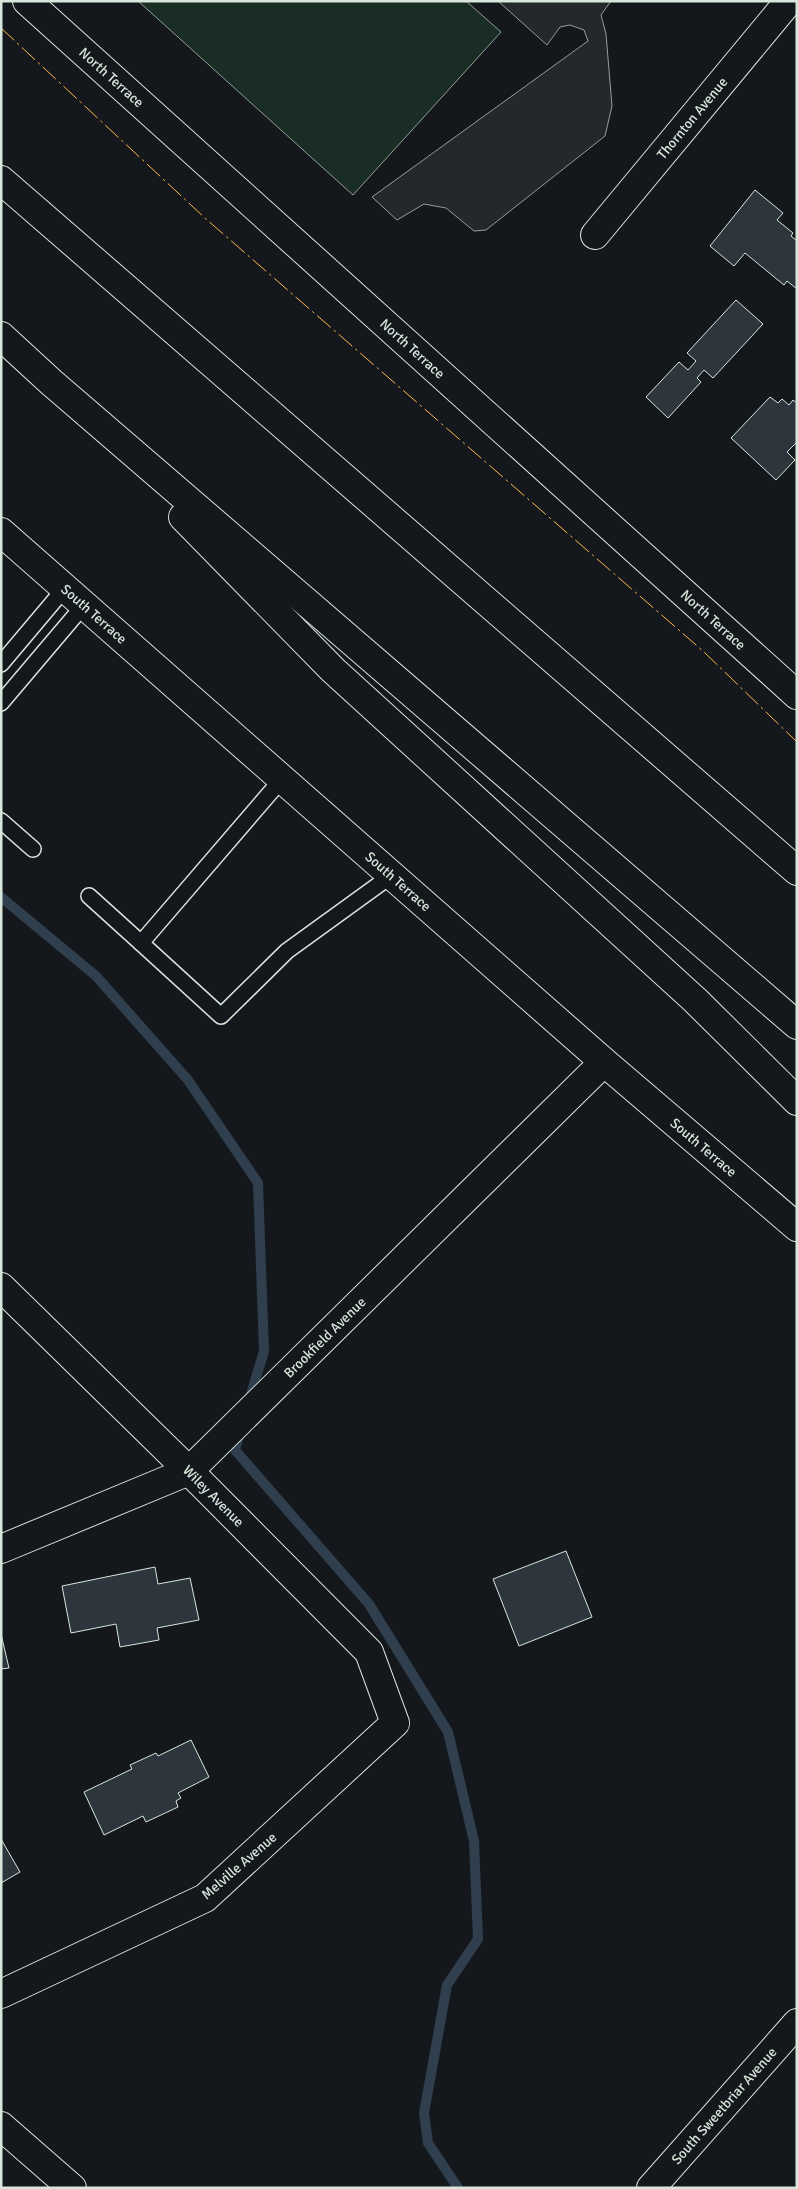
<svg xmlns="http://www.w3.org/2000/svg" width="798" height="2189" viewBox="0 0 798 2189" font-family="Signika,sans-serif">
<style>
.green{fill:#1a2d24;stroke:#939e99}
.parking{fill:#24282b;stroke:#939e99}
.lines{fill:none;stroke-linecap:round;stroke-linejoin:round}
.stream{stroke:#2f3f4d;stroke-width:10}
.building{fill:#2c363c;stroke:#d8e6dc}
.service-casing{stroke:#d8e6dc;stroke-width:18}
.minor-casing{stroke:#d8e6dc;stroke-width:30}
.tertiary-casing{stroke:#d8e6dc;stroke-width:30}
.motorway-casing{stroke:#d8e6dc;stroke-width:30}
.service{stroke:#14181c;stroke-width:15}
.minor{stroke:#14181c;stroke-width:28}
.tertiary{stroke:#14181c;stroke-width:28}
.motorway{stroke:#14181c;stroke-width:28}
.power{stroke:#ffb74d;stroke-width:1;stroke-dasharray:18 4 2.5 4;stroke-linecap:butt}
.labels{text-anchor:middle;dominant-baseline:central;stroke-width:4;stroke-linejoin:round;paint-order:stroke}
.street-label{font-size:14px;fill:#d8e6dc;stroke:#14181c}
</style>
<rect width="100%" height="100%" fill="#14181c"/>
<!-- green -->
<polygon class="green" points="138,1 466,1 501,32 353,195"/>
<!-- parking -->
<polygon class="parking" points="498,1 611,1 601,15 606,34 612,106 605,136 486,230 474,231 446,208 424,204 397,220 372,197 588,41 584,30 570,25 560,27 547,45"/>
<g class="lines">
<!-- stream -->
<g class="stream">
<polyline points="1,897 96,976 188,1080 258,1183 264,1351 249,1401"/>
<polyline points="240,1432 235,1450 369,1604 448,1732 474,1841 478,1939 447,1985 424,2113 428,2143 458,2188"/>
</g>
</g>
<!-- building -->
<g class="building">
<polygon points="755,190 783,213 777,220 793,233 791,236 797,241 797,289 787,281 784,285 745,253 734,266 710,246"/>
<polygon points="736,300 763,324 713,378 704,370 697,378 701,382 668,418 646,397 679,362 688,370 696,361 687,353"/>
<polygon points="770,397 778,403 782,399 789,405 793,400 797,403 797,442 787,452 795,460 776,480 731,438"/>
<polygon points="566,1551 592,1617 519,1646 493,1579"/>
<polygon points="155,1567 158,1584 190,1578 199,1620 157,1628 159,1640 120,1647 116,1624 71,1633 62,1586"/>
<polygon points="1,1634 9,1668 1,1669"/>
<polygon points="191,1740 209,1777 178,1793 181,1798 176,1801 178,1807 146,1822 143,1816 104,1835 84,1792 132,1769 130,1765 156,1753 158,1756"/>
<polygon points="1,1839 20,1872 1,1883"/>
</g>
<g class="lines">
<!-- service casing -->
<g class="service-casing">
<g id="service">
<polyline points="1,664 65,588"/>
<polyline points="1,703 84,605"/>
<polyline points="282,779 141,943 221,1016 287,951 392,875"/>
<polyline points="1,821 33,849"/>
<polyline points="89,896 141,943"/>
</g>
</g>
<!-- minor casing -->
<g class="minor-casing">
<g id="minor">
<path id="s1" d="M595 235 789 1"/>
<path id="s2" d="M1 1287 189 1471 369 1652 395 1723 205 1898 1 1994"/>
<path id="s3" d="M1 1549 189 1471 604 1062"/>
<polyline points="1,2126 72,2188"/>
<path id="s4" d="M651 2188 797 2023"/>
</g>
</g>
<!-- tertiary casing -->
<g class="tertiary-casing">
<g id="tertiary">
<path id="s5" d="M27 1 797 695"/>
<path id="s6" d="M1 532 604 1062 797 1227"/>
</g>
</g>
<!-- motorway casing -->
<g class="motorway-casing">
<g id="motorway">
<polyline points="1,180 797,871"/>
<polyline points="1,336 51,382 797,1025"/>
<polyline points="183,517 333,670 695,1000 797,1101"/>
</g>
</g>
<!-- service -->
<use href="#service" class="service"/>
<!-- minor -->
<use href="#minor" class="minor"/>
<!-- tertiary -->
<use href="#tertiary" class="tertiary"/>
<!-- motorway -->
<use href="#motorway" class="motorway"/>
<!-- power -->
<polyline class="power" points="1,28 206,219 703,651 797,742"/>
</g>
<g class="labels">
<!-- street labels -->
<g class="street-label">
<text stroke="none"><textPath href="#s5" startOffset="114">North Terrace</textPath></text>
<text stroke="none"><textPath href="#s1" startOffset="152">Thornton Avenue</textPath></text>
<text stroke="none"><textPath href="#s5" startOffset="519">North Terrace</textPath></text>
<text stroke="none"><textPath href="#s6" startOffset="124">South Terrace</textPath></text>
<text stroke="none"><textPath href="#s5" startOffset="924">North Terrace</textPath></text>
<text stroke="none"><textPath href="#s6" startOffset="529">South Terrace</textPath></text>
<text stroke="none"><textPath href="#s6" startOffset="934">South Terrace</textPath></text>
<text stroke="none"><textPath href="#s3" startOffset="394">Brookfield Avenue</textPath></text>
<text stroke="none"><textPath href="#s2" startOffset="298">Wiley Avenue</textPath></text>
<text transform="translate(239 1866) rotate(-41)">Melville Avenue</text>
<text stroke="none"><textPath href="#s4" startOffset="110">South Sweetbriar Avenue</textPath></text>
</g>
</g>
<!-- border -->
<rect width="798" height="2189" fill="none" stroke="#d8e6dc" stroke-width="5"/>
</svg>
